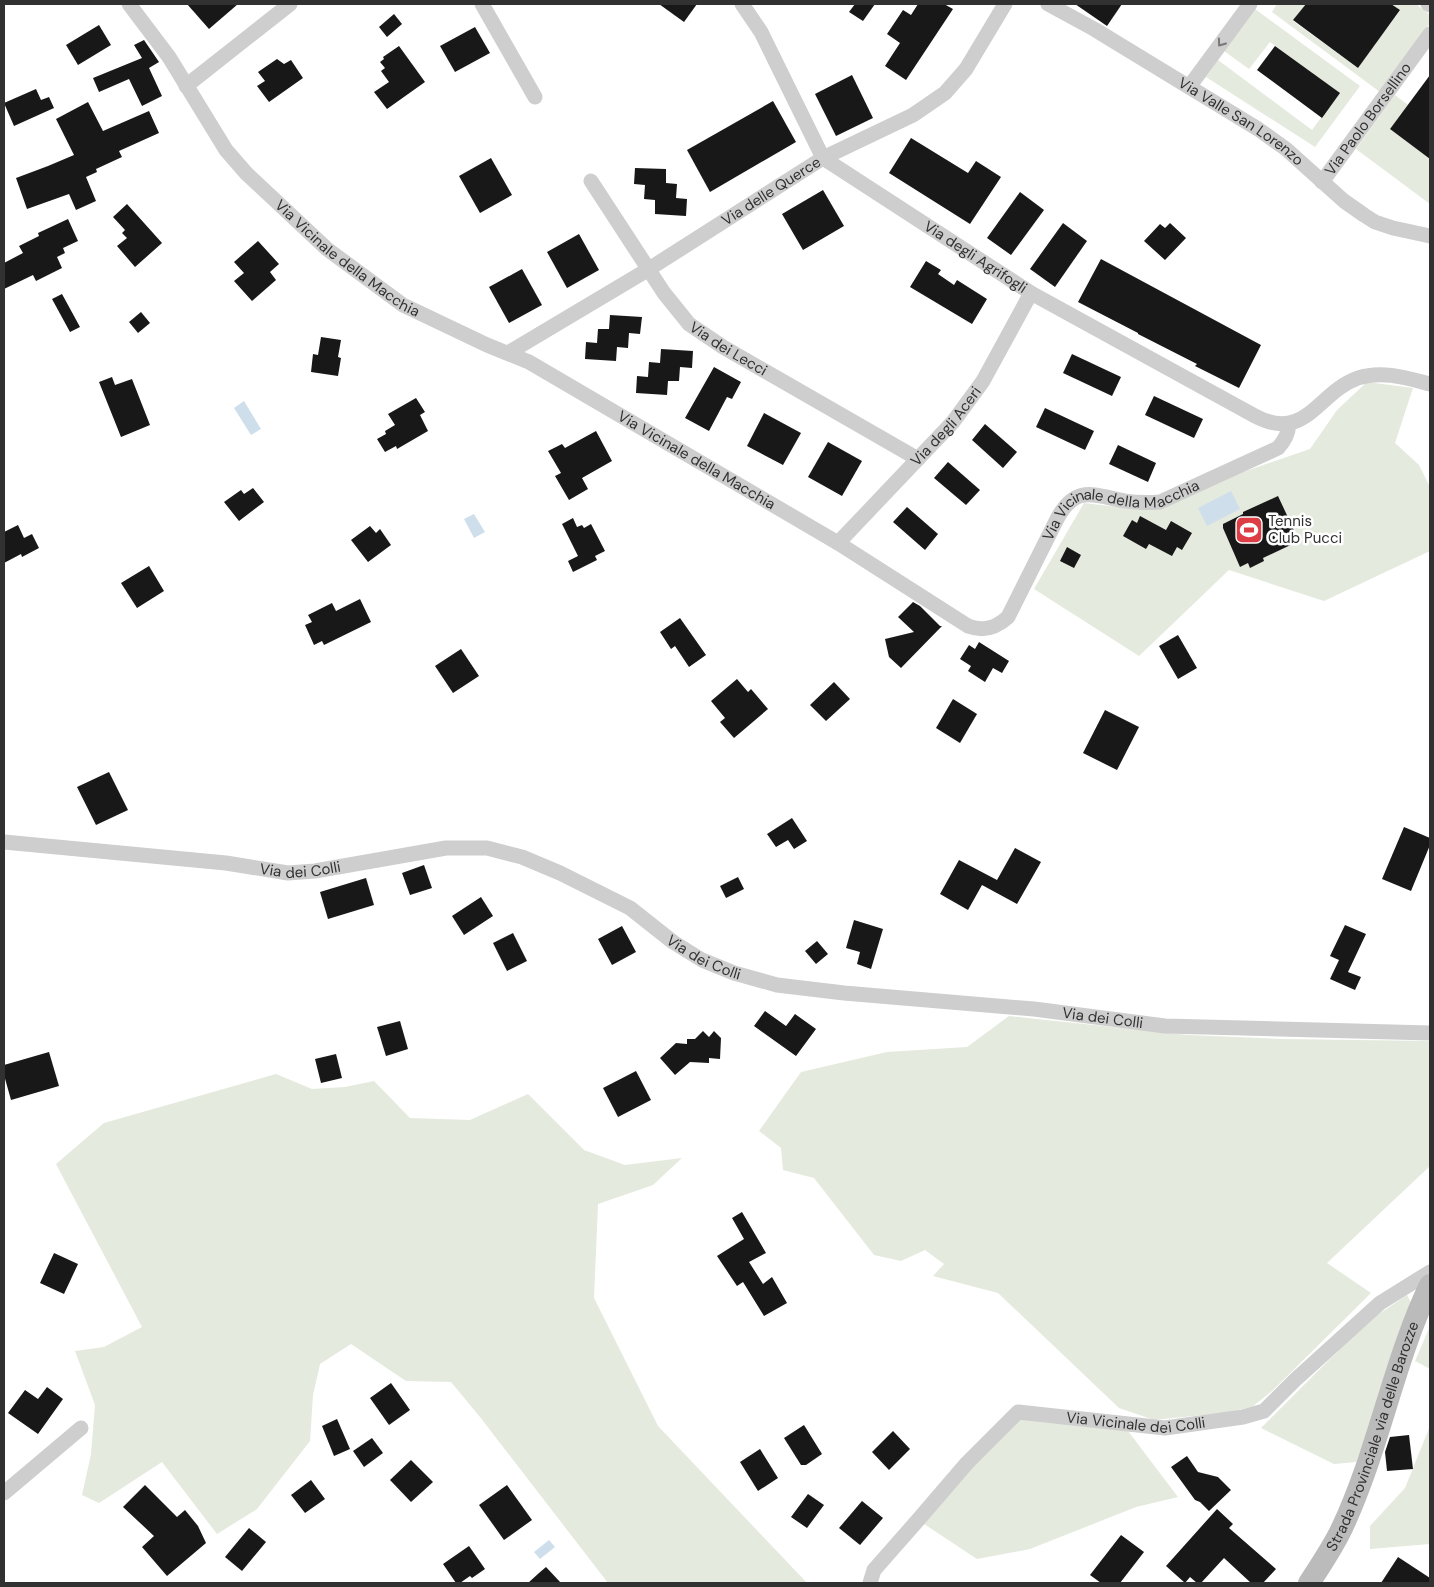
<svg xmlns="http://www.w3.org/2000/svg" width="1434" height="1587" viewBox="0 0 1434 1587" font-family="'DM Sans',sans-serif">
<style>
.green{fill:#e4eadd}
.water{fill:#cedfeb}
.building{fill:#181818}
.lines{fill:none;stroke-linecap:round;stroke-linejoin:round}
.minor{stroke:#cecece;stroke-width:15}
.secondary{stroke:#bbb;stroke-width:22}
.oneway{stroke:#787878}
.labels{text-anchor:middle;dominant-baseline:central;stroke-width:5;stroke-linejoin:round;paint-order:stroke}
.street-label{font-size:15px;fill:#313131;stroke:#fff}
.poi-label{font-size:15px;fill:#313131;stroke:#fff;text-anchor:start}
</style>
<rect width="100%" height="100%" fill="#fff"/>
<!-- green -->
<g class="green">
<polygon points="1277,4 1306,4 1293,21 1358,68 1376,43 1322,4 1340,4 1382,35 1400,11 1391,4 1416,4 1430,15 1430,23 1380,92 1272,12"/>
<polygon points="1255,9 1360,86 1315,147 1206,77 1218,60 1312,130 1339,93 1270,42 1249,69 1224,51"/>
<polygon points="1395,95 1408,105 1390,129 1430,159 1430,204 1356,149"/>
<polygon points="1367,382 1413,388 1395,443 1419,465 1430,487 1430,551 1324,601 1229,570 1139,656 1034,589 1084,503 1135,509 1310,449 1337,410"/>
<polygon points="1009,1016 1188,1035 1282,1039 1430,1041 1430,1166 1327,1263 1371,1293 1272,1391 1252,1407 1223,1413 1154,1420 1119,1408 998,1293 933,1276 944,1264 925,1250 901,1261 874,1255 814,1178 783,1170 781,1148 759,1131 801,1072 887,1052 967,1047"/>
<polygon points="276,1074 312,1089 345,1087 374,1081 410,1118 470,1120 528,1094 584,1150 625,1165 682,1158 653,1185 598,1204 594,1298 658,1426 807,1583 608,1583 480,1417 451,1382 406,1381 351,1344 320,1364 313,1395 310,1441 257,1509 217,1534 162,1462 99,1503 82,1495 91,1454 95,1405 75,1351 104,1347 142,1327 56,1164 104,1123"/>
<polygon points="1407,1295 1415,1310 1356,1462 1334,1464 1261,1428 1345,1344 1379,1314"/>
<polygon points="1430,1326 1430,1369 1415,1361"/>
<polygon points="1019,1416 1125,1427 1178,1497 1136,1507 1030,1549 977,1559 918,1520"/>
<polygon points="1430,1426 1430,1544 1370,1549 1370,1526 1405,1488"/>
</g>
<!-- water -->
<g class="water">
<polygon points="244,401 261,429 251,435 234,408"/>
<polygon points="1231,491 1240,509 1207,526 1198,508"/>
<polygon points="474,514 485,532 474,538 464,519"/>
<polygon points="549,1540 555,1547 540,1559 534,1552"/>
</g>
<!-- building -->
<g class="building">
<polygon points="187,4 238,4 209,29"/>
<polygon points="659,4 697,4 684,22"/>
<polygon points="855,4 875,4 863,21 849,12"/>
<polygon points="918,4 944,4 953,9 906,80 885,66 900,43 887,34 903,10 911,15"/>
<polygon points="1075,4 1122,4 1107,26"/>
<polygon points="1306,4 1391,4 1400,10 1358,68 1293,20"/>
<polygon points="394,14 402,24 387,37 379,27"/>
<polygon points="99,25 111,45 78,65 66,45"/>
<polygon points="475,27 490,53 455,72 440,46"/>
<polygon points="144,40 159,62 149,68 162,96 142,106 129,79 99,92 93,78 142,58 134,45"/>
<polygon points="399,46 425,82 387,109 374,92 389,82 381,71 385,68 380,62 384,59 383,57"/>
<polygon points="1275,46 1340,93 1322,118 1257,70"/>
<polygon points="277,59 284,64 291,60 303,78 269,102 257,86 265,81 258,72"/>
<polygon points="852,75 873,118 836,136 815,94"/>
<polygon points="1430,75 1430,159 1390,129"/>
<polygon points="36,89 41,100 49,97 54,108 14,126 4,103"/>
<polygon points="773,101 796,142 710,192 687,150"/>
<polygon points="88,102 103,131 149,111 159,133 119,151 122,157 96,169 97,172 86,177 96,201 76,210 69,194 27,209 16,178 48,166 74,155 56,119"/>
<polygon points="911,138 968,173 976,161 1001,177 970,224 889,173"/>
<polygon points="491,158 512,195 480,213 459,176"/>
<polygon points="635,168 666,169 666,183 677,184 676,198 687,199 686,216 655,214 655,200 644,199 645,185 634,184"/>
<polygon points="823,190 844,226 803,250 782,214"/>
<polygon points="1020,192 1044,210 1011,255 987,238"/>
<polygon points="127,204 162,243 135,267 117,246 127,238 122,233 125,230 113,217"/>
<polygon points="68,219 78,241 63,248 65,253 57,257 62,268 36,281 33,275 4,289 4,263 23,253 19,246 39,236 38,233"/>
<polygon points="1063,223 1087,241 1055,287 1030,269"/>
<polygon points="1170,223 1186,238 1165,260 1144,241 1160,224 1165,228"/>
<polygon points="579,234 599,270 567,288 547,252"/>
<polygon points="258,241 279,264 270,272 276,280 252,301 234,281 244,273 234,262"/>
<polygon points="1101,259 1261,345 1239,388 1195,366 1197,364 1138,334 1138,333 1078,302"/>
<polygon points="926,261 941,270 938,274 954,285 957,280 987,299 972,324 910,287"/>
<polygon points="522,269 542,305 509,323 489,287"/>
<polygon points="62,294 80,327 70,332 52,299"/>
<polygon points="141,312 150,323 138,333 129,322"/>
<polygon points="610,315 642,317 640,334 629,333 628,348 617,347 616,361 585,359 586,342 597,343 598,329 609,329"/>
<polygon points="321,337 341,340 338,357 341,358 338,376 311,372 313,354 318,355"/>
<polygon points="661,349 693,351 692,368 680,367 679,381 668,381 667,395 636,393 637,376 648,377 649,362 660,363"/>
<polygon points="1072,354 1121,377 1112,396 1063,373"/>
<polygon points="714,367 741,382 732,399 727,397 709,431 685,418"/>
<polygon points="112,377 115,385 132,379 150,425 121,437 99,382"/>
<polygon points="1154,396 1203,419 1194,438 1145,415"/>
<polygon points="416,398 425,412 420,415 428,431 397,449 396,446 385,452 377,439 386,434 385,431 395,425 388,414"/>
<polygon points="1045,408 1094,431 1085,450 1036,427"/>
<polygon points="764,413 801,433 783,465 747,446"/>
<polygon points="985,424 1017,452 1003,468 972,440"/>
<polygon points="596,431 612,461 582,478 588,489 569,500 555,476 561,473 548,451 562,444 565,448"/>
<polygon points="828,442 862,461 842,496 808,477"/>
<polygon points="1118,445 1156,463 1148,482 1109,464"/>
<polygon points="948,462 980,490 966,505 934,478"/>
<polygon points="253,488 264,502 239,521 224,502 241,490 244,494"/>
<polygon points="1278,496 1299,541 1263,558 1264,561 1250,568 1248,563 1240,567 1223,528 1223,524 1243,514 1243,512"/>
<polygon points="907,507 938,534 925,550 893,522"/>
<polygon points="1140,516 1166,530 1171,521 1192,533 1182,550 1177,547 1172,556 1149,544 1146,549 1123,536 1132,520 1137,523"/>
<polygon points="573,518 577,527 582,525 584,528 591,524 605,551 595,556 597,560 573,572 568,561 578,556 562,524"/>
<polygon points="18,525 24,538 32,534 39,548 22,557 21,554 4,563 4,532"/>
<polygon points="370,526 376,533 380,529 391,545 368,562 351,540"/>
<polygon points="1067,547 1081,555 1074,568 1060,561"/>
<polygon points="149,566 164,591 137,608 121,583"/>
<polygon points="360,599 371,622 324,645 322,641 314,645 305,625 312,622 308,615 332,603 336,611"/>
<polygon points="913,602 920,606 940,626 942,626 901,668 889,657 885,639 914,632 898,617"/>
<polygon points="680,618 706,655 689,667 675,646 671,649 660,632"/>
<polygon points="1178,635 1197,668 1178,679 1159,646"/>
<polygon points="979,642 1009,661 1002,673 993,668 985,682 968,671 971,666 960,659 969,645 975,649"/>
<polygon points="461,649 479,676 453,693 435,666"/>
<polygon points="737,679 748,692 751,689 768,709 734,738 720,722 725,718 711,701"/>
<polygon points="834,682 850,699 826,721 810,705"/>
<polygon points="953,699 977,714 960,743 936,728"/>
<polygon points="1105,710 1139,727 1117,770 1083,753"/>
<polygon points="109,772 128,810 96,825 77,787"/>
<polygon points="792,818 807,841 794,849 788,840 776,847 767,834"/>
<polygon points="1404,827 1430,838 1430,845 1411,891 1382,879"/>
<polygon points="1015,848 1041,862 1017,904 982,885 968,910 940,894 959,860 997,880"/>
<polygon points="424,865 432,888 410,895 402,873"/>
<polygon points="738,877 744,889 726,898 720,886"/>
<polygon points="366,878 374,905 328,919 320,892"/>
<polygon points="481,897 493,916 464,935 452,916"/>
<polygon points="854,920 883,929 871,969 857,964 860,952 846,948"/>
<polygon points="1345,925 1366,934 1348,972 1361,977 1355,990 1330,979 1339,960 1330,956"/>
<polygon points="622,926 636,952 612,965 598,939"/>
<polygon points="513,933 527,961 507,971 493,943"/>
<polygon points="817,941 828,954 816,964 805,951"/>
<polygon points="765,1011 786,1026 795,1014 816,1029 796,1056 754,1026"/>
<polygon points="400,1021 408,1049 386,1056 377,1027"/>
<polygon points="703,1031 709,1037 714,1031 721,1038 720,1059 709,1058 709,1063 690,1062 675,1075 660,1058 676,1043 687,1044 687,1039 695,1039"/>
<polygon points="49,1052 59,1086 11,1100 4,1075 4,1065"/>
<polygon points="336,1054 342,1078 321,1083 315,1059"/>
<polygon points="636,1071 651,1100 618,1117 603,1088"/>
<polygon points="742,1212 766,1253 749,1262 763,1284 772,1277 787,1303 764,1316 743,1282 737,1286 717,1256 744,1239 732,1218"/>
<polygon points="54,1253 78,1264 64,1294 40,1283"/>
<polygon points="391,1383 410,1410 389,1425 370,1398"/>
<polygon points="47,1387 63,1399 38,1434 8,1413 25,1390 38,1399"/>
<polygon points="337,1419 350,1449 334,1456 322,1426"/>
<polygon points="804,1425 822,1454 806,1465 801,1465 784,1438"/>
<polygon points="893,1431 910,1449 889,1470 872,1452"/>
<polygon points="1409,1435 1413,1469 1387,1471 1385,1452 1390,1437"/>
<polygon points="372,1438 383,1453 364,1467 353,1451"/>
<polygon points="760,1449 778,1478 758,1491 740,1462"/>
<polygon points="1187,1456 1198,1472 1218,1477 1231,1490 1209,1511 1200,1502 1195,1500 1171,1467"/>
<polygon points="411,1460 433,1482 411,1502 390,1480"/>
<polygon points="311,1480 325,1499 305,1513 291,1495"/>
<polygon points="145,1485 177,1517 185,1510 198,1526 206,1543 167,1576 142,1547 154,1536 123,1507"/>
<polygon points="507,1485 532,1520 504,1540 479,1505"/>
<polygon points="808,1494 824,1505 807,1528 791,1517"/>
<polygon points="862,1501 883,1518 860,1545 839,1528"/>
<polygon points="1217,1509 1233,1524 1229,1528 1276,1569 1263,1583 1251,1583 1224,1558 1201,1583 1197,1583 1190,1577 1185,1583 1166,1566"/>
<polygon points="249,1528 266,1542 242,1571 225,1557"/>
<polygon points="1121,1535 1144,1552 1120,1583 1101,1583 1090,1575"/>
<polygon points="469,1546 485,1569 472,1578 470,1576 460,1583 456,1583 443,1564"/>
<polygon points="1398,1557 1430,1578 1430,1583 1381,1583"/>
<polygon points="546,1567 561,1583 528,1583 539,1573"/>
</g>
<g class="lines">
<!-- minor -->
<g class="minor">
<path id="s1" d="M129 4 169 57 226 150 246 173 327 249 403 305 487 345 529 362 838 543 968 626C984 632 996 628 1008 617L1057 519C1076 484 1093 495 1125 501 1137 503 1148 503 1160 502L1278 448C1285 440 1288 434 1289 424"/>
<polyline points="482,4 535,97"/>
<path id="s2" d="M742 4 761 32 823 158 1031 293 1255 416C1306 443 1318 392 1358 378 1382 370 1407 378 1430 384"/>
<path id="s3" d="M1048 4 1094 29 1258 129 1286 149 1344 201 1364 215 1375 222 1393 228 1430 236"/>
<polyline points="1428,4 1430,5"/>
<polyline points="186,86 290,4"/>
<polyline points="1189,87 1250,4"/>
<path id="s4" d="M591 181 664 293 689 324 723 347 918 459"/>
<path id="s5" d="M1322 182 1430 34"/>
<path id="s6" d="M508 353 649 269 823 158 913 115 945 93 966 69 1005 4"/>
<path id="s7" d="M838 543 953 422 983 381 1031 293"/>
<path id="s8" d="M4 842 226 863 288 873 315 871 446 848H487L522 857 560 873 630 908 673 942 702 960 734 973 777 985 844 993 1034 1009 1165 1026 1430 1033"/>
<polyline points="4,1493 81,1428"/>
<path id="s9" d="M870 1583 874 1570 918 1520 967 1463 1018 1412 1165 1428 1243 1417 1264 1411 1295 1380 1380 1303 1430 1272"/>
</g>
<!-- secondary -->
<path class="secondary" id="s10" d="M1309 1583C1321 1565 1333 1547 1342 1528 1379 1449 1393 1363 1430 1285"/>
</g>
<!-- one-way arrows -->
<defs><path id="oneway-chevron" d="M-2-3.5L2.5 0L-2 3.5" fill="none" stroke-width="1.6" stroke-linecap="round" stroke-linejoin="round" transform="scale(1.25)"/></defs>
<use class="oneway" href="#oneway-chevron" transform="translate(1221 43) rotate(126)"/>
<!-- icons -->
<defs>
<g id="stadium-square" transform="scale(1.4375)"><rect x="-9" y="-9" width="18" height="18" rx="4" fill="#dd3e46" stroke="#fff"/><path d="M0-5a6.5 5 0 1 0 0 10a6.5 5 0 1 0 0-10ZM-3.5-1.8h7v3.6h-7Z" fill="#fff"/></g>
</defs>
<g fill-rule="evenodd">
<use href="#stadium-square" x="1249" y="530"/>
</g>
<g class="labels">
<!-- street labels -->
<g class="street-label">
<text stroke="none"><textPath href="#s5" startOffset="78">Via Paolo Borsellino</textPath></text>
<text stroke="none"><textPath href="#s3" startOffset="226">Via Valle San Lorenzo</textPath></text>
<text stroke="none"><textPath href="#s6" startOffset="309">Via delle Querce</textPath></text>
<text stroke="none"><textPath href="#s1" startOffset="339">Via Vicinale della Macchia</textPath></text>
<text stroke="none"><textPath href="#s2" startOffset="356">Via degli Agrifogli</textPath></text>
<text stroke="none"><textPath href="#s4" startOffset="220">Via dei Lecci</textPath></text>
<text stroke="none"><textPath href="#s7" startOffset="159">Via degli Aceri</textPath></text>
<text stroke="none"><textPath href="#s1" startOffset="744">Via Vicinale della Macchia</textPath></text>
<text stroke="none"><textPath href="#s1" startOffset="1282">Via Vicinale della Macchia</textPath></text>
<text stroke="none"><textPath href="#s8" startOffset="298">Via dei Colli</textPath></text>
<text stroke="none"><textPath href="#s8" startOffset="732">Via dei Colli</textPath></text>
<text stroke="none"><textPath href="#s8" startOffset="1138">Via dei Colli</textPath></text>
<text stroke="none"><textPath href="#s9" startOffset="346">Via Vicinale dei Colli</textPath></text>
<text stroke="none"><textPath href="#s10" startOffset="161">Strada Provinciale via delle Barozze</textPath></text>
</g>
<!-- poi labels -->
<g class="poi-label">
<text x="1268" y="521">Tennis<tspan x="1268" dy="17">Club Pucci</tspan></text>
</g>
</g>
<!-- border -->
<rect width="1434" height="1587" fill="none" stroke="#313131" stroke-width="10"/>
</svg>
